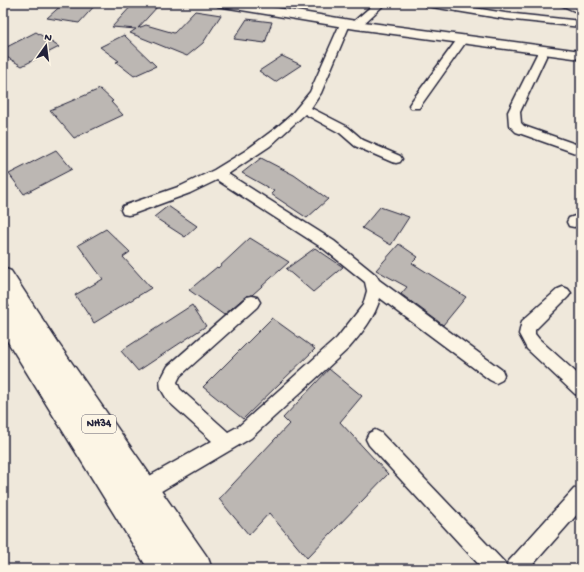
<svg xmlns="http://www.w3.org/2000/svg" width="584" height="572" viewBox="0 0 584 572" font-family="'Gochi Hand',sans-serif">
<style>
.building{fill:#bcb7b3;stroke:#22223b}
.lines{fill:none;stroke-linecap:round;stroke-linejoin:round}
.minor-casing{stroke:#22223b;stroke-width:3}
.major-casing{stroke:#22223b;stroke-width:3}
.highway-casing{stroke:#22223b;stroke-width:3}
.minor{fill:#fcf5e5;fill-rule:evenodd}
.major{fill:#fcf5e5;fill-rule:evenodd}
.highway{fill:#fcf5e5;fill-rule:evenodd}
.labels{text-anchor:middle;dominant-baseline:central;stroke-width:3;stroke-linejoin:round;paint-order:stroke}
.shield{fill:#fcf5e5;stroke:#63616e;stroke-width:1}
.shield-label{font-size:11px;font-weight:bold;fill:#22223b}
</style>
<rect width="100%" height="100%" fill="#efe8db"/>
<filter id="ink" filterUnits="userSpaceOnUse"><feTurbulence type="fractalNoise" baseFrequency=".025" numOctaves="2"/><feDisplacementMap in="SourceGraphic" scale="8" xChannelSelector="R" yChannelSelector="G"/><feConvolveMatrix kernelMatrix="1 2 1 2 8 2 1 2 1" color-interpolation-filters="sRGB"/></filter>
<g filter="url(#ink)">
<!-- building -->
<g class="building">
<polygon points="64,3 97,3 79,23 47,18"/>
<polygon points="134,3 146,3 158,6 138,28 146,25 174,33 195,11 221,15 203,43 187,56 130,33 136,29 112,27"/>
<polygon points="247,19 272,22 265,43 234,39"/>
<polygon points="36,32 59,47 22,66 3,55 3,49"/>
<polygon points="124,35 156,66 134,76 116,62 119,61 100,47"/>
<polygon points="282,56 301,65 275,82 259,71"/>
<polygon points="100,89 113,101 111,102 123,115 74,138 50,110"/>
<polygon points="56,150 72,169 24,194 9,174"/>
<polygon points="261,158 294,175 328,199 307,218 271,194 274,191 242,173"/>
<polygon points="168,206 197,226 185,237 154,217"/>
<polygon points="380,207 409,217 391,245 362,228"/>
<polygon points="106,229 130,252 123,257 151,288 94,323 75,295 103,279 78,245"/>
<polygon points="250,238 289,262 252,295 246,296 224,315 189,290 217,267 218,268"/>
<polygon points="399,244 418,257 412,263 466,297 443,325 401,294 407,287 376,270"/>
<polygon points="315,248 343,267 313,292 286,269"/>
<polygon points="192,305 206,326 138,371 121,351"/>
<polygon points="272,318 315,349 243,419 203,387"/>
<polygon points="329,369 362,396 340,422 388,474 307,558 269,513 249,535 219,499 289,424 283,418"/>
</g>
<g class="lines">
<!-- minor casing -->
<g class="minor-casing">
<g id="minor">
<polygon points="375,3 386,3 360,27 352,27 351,25 352,23"/>
<polygon points="421,3 444,3 505,13 581,21 581,27 505,19 426,6"/>
<polygon points="559,3 572,3 581,7 581,14 561,5"/>
<path d="M345 21 350 24 321 93 311 108 348 127 363 140 400 156 402 159 400 162 396 163 392 162 355 146 340 133 305 114 270 146 228 174 334 241 376 275 379 280 502 370 504 375 502 380 496 383 490 380 380 298C375 317 362 333 349 348L251 438 151 497 144 499 137 497 135 490 137 483 212 441 168 401 161 389 160 381 168 366 247 297 252 296 257 297 260 302 257 307 180 376 177 382 180 389 228 432 239 426 337 338 363 305 367 291 365 282 324 249 217 180 190 193 133 214 128 215 123 214 121 210 123 206 181 186 214 170 245 151 276 128 290 116 310 92 340 24Z"/>
<polygon points="463,36 468,39 419,108 411,108 409,105 411,102 459,37"/>
<polygon points="544,47 549,50 520,112 521,123 524,126 581,146 581,155 516,132 509,125 508,112 539,50"/>
<polygon points="581,214 581,225 574,227 569,226 567,222 569,218"/>
<polygon points="563,287 568,289 571,293 568,297 535,330 535,334 539,339 581,377 581,396 575,394 527,349 519,334 522,321 558,289"/>
<polygon points="375,430 381,433 504,562 506,566 508,562 574,489 581,487 581,510 529,569 483,569 369,445 366,439 369,433"/>
</g>
</g>
<!-- major casing -->
<g class="major-casing">
<polygon id="major" points="217,3 247,3 356,21 581,51 581,59 356,29 223,7 218,6"/>
</g>
<!-- highway casing -->
<g class="highway-casing">
<polygon id="highway" points="3,268 11,271 58,343 208,558 212,569 148,569 3,334 3,304 10,307 3,296"/>
</g>
<!-- minor -->
<use href="#minor" class="minor"/>
<!-- major -->
<use href="#major" class="major"/>
<!-- highway -->
<use href="#highway" class="highway"/>
</g>
</g>
<g class="labels">
<!-- shield labels -->
<rect class="shield" x="82" y="415" width="34" height="18" rx="3"/>
<g class="shield-label">
<text x="99" y="424">NH34</text>
</g>
</g>
<!-- margin -->
<rect width="584" height="572" fill="none" stroke="#fcf5e5" stroke-width="16"/>
<rect x="8" y="8" width="568" height="556" fill="none" stroke="#22223b" stroke-width="1.5" filter="url(#ink)"/>
<!-- north arrow -->
<g transform="translate(46 46) rotate(14)" stroke="#fcf5e5" stroke-width="3" paint-order="stroke">
<path d="M0-3L7 15L0 10L-7 15Z" fill="#22223b"/>
<text y="-6" font-size="11" font-weight="bold" text-anchor="middle" fill="#22223b">N</text>
</g>
</svg>
